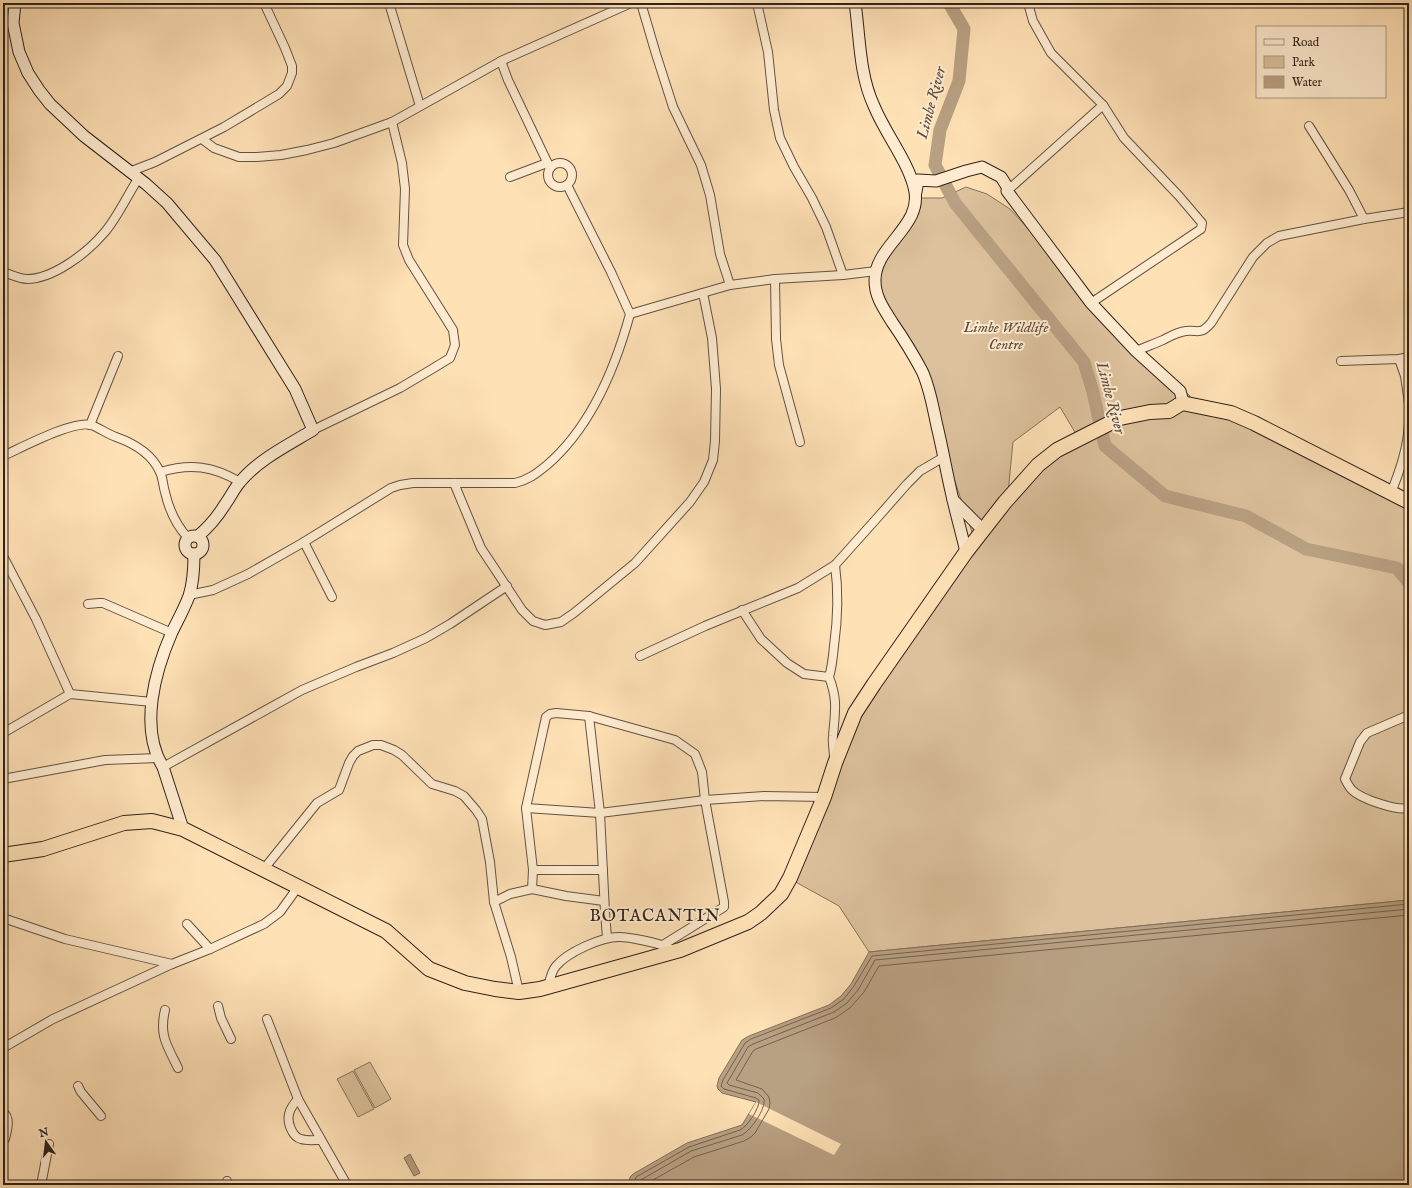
<svg xmlns="http://www.w3.org/2000/svg" width="1412" height="1188" viewBox="0 0 1412 1188" font-family="'IM FELL English',serif">
<style>
.green{fill:#dcc19c;stroke:#86725c;fill-rule:evenodd}
.water{fill:#b8a082;stroke:#816e59}
.pier{fill:#ffe1b6}
.lines{fill:none;stroke-linecap:round;stroke-linejoin:round}
.shore{stroke:#74614f;stroke-width:1}
.river{stroke:#b8a082;stroke-width:13}
.street-casing{stroke:#635242;stroke-width:10}
.secondary-casing{stroke:#2f221c;stroke-width:13}
.highway-casing{stroke:#2f221c;stroke-width:16}
.street{stroke:#ffecd0;stroke-width:8}
.secondary{stroke:#ffecd0;stroke-width:11}
.highway{stroke:#ffe1b6;stroke-width:14}
.labels{text-anchor:middle;dominant-baseline:central;stroke-width:4;stroke-linejoin:round;paint-order:stroke}
.park-label{font-size:15px;font-style:italic;fill:#5a4a3c;stroke:#ffecd0}
.water-label{font-size:16px;font-style:italic;fill:#5f4e40;stroke:#ffecd0}
.quarter-label{font-size:17px;letter-spacing:1px;fill:#2f221c;stroke:#ffecd0}
</style>
<rect width="100%" height="100%" fill="#ffe1b6"/>
<filter id="stains"><feTurbulence type="fractalNoise" baseFrequency=".005" numOctaves="4"/><feColorMatrix values="0 0 0 0 .2 0 0 0 0 .09 0 0 0 0 .02 0 0 0 .5 -.17"/></filter>
<radialGradient id="worn" r=".72"><stop offset=".6" stop-color="#630" stop-opacity="0"/><stop offset="1" stop-color="#630" stop-opacity=".3"/></radialGradient>
<!-- green -->
<g class="green">
<path d="M966 187 987 194 1010 209 1145 355 1190 396 1191 411 1232 417 1409 504V900L869 952 839 906 792 880 858 712 975 541 947 458 930 381 878 295 877 272 920 198H942ZM1060 407 1079 439 1046 458 1007 503 1013 442Z"/>
<polygon points="370,1062 391,1099 375,1108 354,1070"/>
<polygon points="353,1071 374,1109 358,1117 337,1079"/>
</g>
<!-- water -->
<g class="water">
<polygon points="1409,900 1409,1185 629,1185 630,1177 633,1174 687,1143 742,1125 756,1102 722,1093 718,1089 717,1086 719,1078 742,1040 749,1036 829,1005 841,996 851,984 869,952"/>
<polygon points="410,1154 420,1173 414,1176 404,1158"/>
</g>
<!-- pier -->
<polygon class="pier" points="756,1102 841,1144 834,1155 749,1114"/>
<g class="lines">
<!-- shore -->
<g class="shore">
<path d="M633 1185 636 1177 689 1147 740 1130C747 1127 760 1108 759 1100L756 1098 724 1089 721 1086 723 1080 745 1043 751 1039 831 1008 844 999 854 986 872 956 1409 904"/>
<path d="M638 1185 639 1181 691 1151 742 1135C751 1130 766 1109 764 1099L758 1093 729 1085 727 1083 748 1047 753 1044 834 1012 847 1003 858 990 875 960 1409 909"/>
<polyline points="644,1185 694,1157 744,1141 751,1137 755,1133 769,1109 770,1103 769,1097 762,1089 736,1080 753,1051 756,1049 835,1018 850,1008 864,992 879,966 1409,915"/>
</g>
<!-- river -->
<polyline class="river" points="949,3 964,29 959,81 940,130 935,165 955,203 1084,362 1093,392 1105,446 1165,496 1246,516 1306,549 1397,568 1409,583"/>
<!-- street casing -->
<g class="street-casing">
<g id="street">
<polyline points="389,3 420,106"/>
<polyline points="641,3 656,54 673,107 701,165 710,195 720,254 730,285"/>
<polyline points="757,3 768,52 774,110 780,138 794,167 812,198 826,227 843,275"/>
<polyline points="501,61 631,3"/>
<polyline points="1309,126 1349,190 1364,219"/>
<polyline points="202,139 214,148 239,157 257,157 281,155 307,150 334,143 392,122 501,61 508,80 550,168"/>
<circle cx="560" cy="175" r="12"/>
<polyline points="129,172 155,162 224,127 279,94 287,86 292,73 292,66 285,48 264,3"/>
<polyline points="510,177 547,163"/>
<polyline points="1007,191 1103,105 1051,53 1033,21 1028,3"/>
<path d="M3 272C10 274 19 279 27 279 53 279 87 253 104 233 117 218 127 196 138 179"/>
<polyline points="775,279 776,339 779,365 800,442"/>
<polyline points="1091,303 1201,229 1202,223 1179,196 1124,138 1103,105"/>
<polyline points="630,314 730,285 775,279 843,275 876,271"/>
<path d="M1136 351C1145 347 1154 344 1163 340 1171 336 1177 332 1186 331 1200 330 1200 335 1211 323L1253 257 1267 243 1279 236 1364 219 1409 212"/>
<polyline points="1399,359 1405,376 1409,404"/>
<polyline points="1341,361 1399,359 1409,357"/>
<polyline points="90,425 118,356"/>
<polyline points="313,430 400,388 432,369 450,358 455,345 453,330 409,260 403,245 405,189 402,163 392,122"/>
<path d="M3 456C21 448 73 420 91 425 100 428 107 434 116 437 133 443 152 454 160 472 163 478 163 486 165 492 169 510 176 525 188 538"/>
<path d="M160 472C191 463 213 466 240 482"/>
<polyline points="454,483 481,548 522,610 533,621 545,625 561,622 574,613 635,563 690,502 704,482 713,460 715,441 716,389 712,338 703,293"/>
<path d="M1391 493C1400 470 1408 447 1409 423"/>
<polyline points="304,542 332,597"/>
<polyline points="3,556 36,619 70,694"/>
<path d="M189 595 213 590 248 574 304 542 391 488 400 485 413 483H515C528 480 536 474 547 465 590 428 615 369 630 314L611 272 567 185"/>
<polyline points="88,604 99,603 103,603 172,633"/>
<polyline points="742,610 761,639 787,663 804,674 829,677"/>
<polyline points="640,656 705,626 798,588 835,565 878,517 907,484 920,471 944,457"/>
<path d="M1409 715 1367 733 1360 742 1345 779C1347 783 1349 787 1352 790 1361 799 1397 811 1409 808"/>
<polyline points="589,716 600,813 605,912 607,938"/>
<polyline points="3,733 70,694 152,702"/>
<path d="M834 758C834 750 832 743 833 736 835 712 838 700 829 677 832 667 833 657 834 646 838 617 839 594 835 565"/>
<polyline points="163,767 302,690 356,667 393,653 426,638 450,624 507,586"/>
<polyline points="3,779 105,760 158,758"/>
<polyline points="526,808 600,813 705,800 764,796 824,797"/>
<polyline points="263,870 317,803 339,790 349,763 353,756 358,751 373,745 381,745 394,750 402,755 432,784 455,791 464,796 476,810 482,819 490,862 494,902 511,957 519,992"/>
<polyline points="533,870 603,870"/>
<polyline points="532,889 566,896 604,901"/>
<polyline points="494,902 510,894 532,889 533,870 526,808 546,717 550,714 556,713 589,716 675,740 695,754 702,772 705,800 724,902 724,907 663,945"/>
<polyline points="3,918 65,939 172,964 210,949 264,924 280,912 298,887"/>
<polyline points="187,924 210,949"/>
<path d="M548 987C550 980 551 972 556 966 568 952 601 937 619 937 631 937 656 943 668 947"/>
<polyline points="218,1006 221,1018 231,1039"/>
<path d="M165 1010C159 1036 167 1045 178 1068"/>
<polyline points="267,1019 298,1099 347,1185"/>
<polyline points="3,1048 53,1019 172,964"/>
<polyline points="78,1086 81,1092 101,1116"/>
<path d="M298 1099C289 1109 285 1118 292 1131 294 1135 297 1138 301 1139 307 1141 314 1140 320 1140"/>
<path d="M3 1112C11 1118 7 1131 5 1139"/>
<polyline points="41,1185 49,1144"/>
<polyline points="227,1185 227,1181"/>
</g>
</g>
<!-- secondary casing -->
<g class="secondary-casing">
<g id="secondary">
<path d="M15 3 13 23 19 52 28 73 39 90 50 104 84 136 146 184 167 203 215 260 295 389 313 430C288 445 258 460 240 482 234 489 231 496 226 503 218 516 209 527 198 536"/>
<path d="M855 3C860 37 859 74 874 106 885 133 907 160 914 187 925 226 874 245 875 281 875 297 884 309 892 322 903 338 913 354 922 371 930 388 933 408 937 426 943 451 947 475 953 500 957 517 962 535 966 552"/>
<polyline points="916,192 918,180 936,181 966,171 982,167 1001,177 1008,188 1007,191 1091,303 1136,351 1180,391 1182,398 1182,403"/>
<polyline points="953,500 983,530"/>
<circle cx="194" cy="545" r="9"/>
<path d="M183 829 163 767C139 728 155 671 172 632 178 620 184 609 189 596 193 584 194 568 194 554"/>
</g>
</g>
<!-- highway casing -->
<g class="highway-casing">
<polyline id="highway" points="3,855 43,849 124,823 152,821 183,829 386,931 429,969 465,983 495,989 519,992 540,989 680,950 748,922 761,913 781,894 790,878 824,797 835,763 855,713 874,684 966,552 1005,502 1038,465 1057,450 1120,418 1150,412 1169,411 1182,403 1231,413 1254,423 1409,502"/>
</g>
<!-- street -->
<use href="#street" class="street"/>
<!-- secondary -->
<use href="#secondary" class="secondary"/>
<!-- highway -->
<use href="#highway" class="highway"/>
</g>
<g class="labels">
<!-- park labels -->
<g class="park-label">
<text x="1006" y="327">Limbe Wildlife<tspan x="1006" dy="17">Centre</tspan></text>
</g>
<!-- water labels -->
<g class="water-label">
<text transform="translate(932 103) rotate(-75)">Limbe River</text>
<text transform="translate(1110 398) rotate(75)">Limbe River</text>
</g>
<!-- quarter labels -->
<g class="quarter-label">
<text x="655" y="916">BOTACANTIN</text>
</g>
</g>
<!-- margin -->
<rect width="1412" height="1188" fill="none" stroke="#ffe1b6" stroke-width="16"/>
<rect x="4" y="4" width="1404" height="1180" fill="none" stroke="#2f221c" stroke-width="2"/>
<rect x="8" y="8" width="1396" height="1172" fill="none" stroke="#2f221c"/>
<!-- legend -->
<rect x="1256" y="26" width="130" height="72" fill="#ffecd0" stroke="#ac9b88"/>
<rect x="1264" y="39" width="20" height="6" fill="#ffecd0" stroke="#ac9b88"/>
<text x="1292" y="46" font-size="12" fill="#2f221c">Road</text>
<rect x="1264" y="56" width="20" height="12" fill="#dcc19c" stroke="#ac9b88"/>
<text x="1292" y="66" font-size="12" fill="#2f221c">Park</text>
<rect x="1264" y="76" width="20" height="12" fill="#b8a082" stroke="#ac9b88"/>
<text x="1292" y="86" font-size="12" fill="#2f221c">Water</text>
<!-- north arrow -->
<g transform="translate(46 1142) rotate(346)" stroke="#ffecd0" stroke-width="3" paint-order="stroke">
<path d="M0-3L7 15L0 10L-7 15Z" fill="#2f221c"/>
<text y="-6" font-size="11" font-weight="bold" text-anchor="middle" fill="#2f221c">N</text>
</g>
<rect width="100%" height="100%" filter="url(#stains)"/>
<rect width="100%" height="100%" fill="url(#worn)"/>
</svg>
